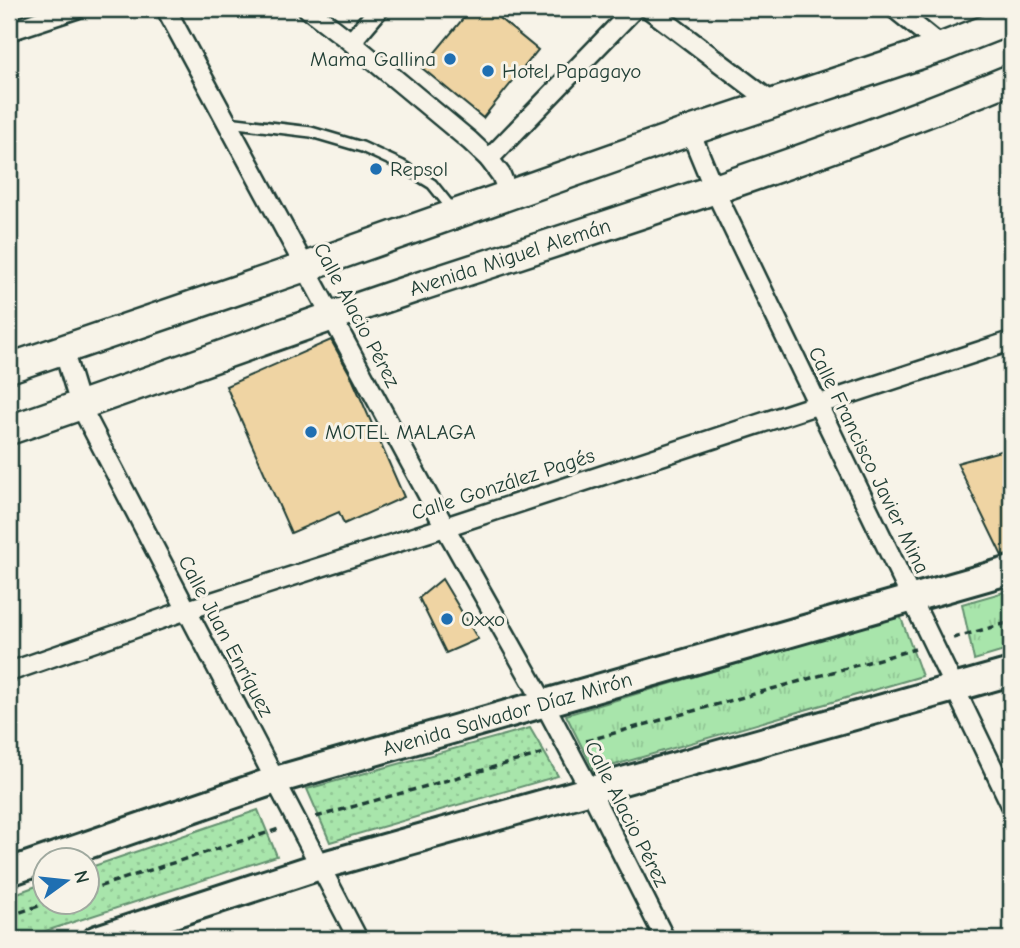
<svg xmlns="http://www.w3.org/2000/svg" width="1020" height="948" viewBox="0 0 1020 948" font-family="'Comic Neue',sans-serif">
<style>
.grass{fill:url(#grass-dots);stroke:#649170;stroke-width:2}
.park{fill:url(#park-tufts);stroke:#649170;stroke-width:2}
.building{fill:#efd4a3;stroke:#1f3d34;stroke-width:2}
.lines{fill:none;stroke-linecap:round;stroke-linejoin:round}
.lane-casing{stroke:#1f3d34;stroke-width:14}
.street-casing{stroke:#1f3d34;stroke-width:23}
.secondary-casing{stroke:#1f3d34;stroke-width:32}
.primary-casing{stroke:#1f3d34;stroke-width:33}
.path{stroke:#1f3d34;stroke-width:3.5;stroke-dasharray:7 5;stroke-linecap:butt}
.lane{stroke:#f7f3e8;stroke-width:9}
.street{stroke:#f7f3e8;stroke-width:18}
.secondary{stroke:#f7f3e8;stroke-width:26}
.primary{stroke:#f7f3e8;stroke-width:28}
.poi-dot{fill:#1f6fb2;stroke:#f7f3e8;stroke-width:2.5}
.labels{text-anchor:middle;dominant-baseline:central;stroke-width:6;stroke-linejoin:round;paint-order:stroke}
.poi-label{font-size:21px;fill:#1f3d34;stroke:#f7f3e8;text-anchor:start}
.street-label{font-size:21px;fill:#1f3d34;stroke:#f7f3e8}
</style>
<defs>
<pattern id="grass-dots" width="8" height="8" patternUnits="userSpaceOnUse" patternTransform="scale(1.75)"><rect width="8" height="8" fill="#a8e5ab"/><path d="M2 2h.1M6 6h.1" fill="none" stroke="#90c594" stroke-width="1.8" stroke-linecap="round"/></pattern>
<pattern id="park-tufts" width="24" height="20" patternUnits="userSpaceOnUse" patternTransform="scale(1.75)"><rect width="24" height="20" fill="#a8e5ab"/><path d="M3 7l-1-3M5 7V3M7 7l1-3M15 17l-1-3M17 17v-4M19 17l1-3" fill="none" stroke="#90c594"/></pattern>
</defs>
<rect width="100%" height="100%" fill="#f7f3e8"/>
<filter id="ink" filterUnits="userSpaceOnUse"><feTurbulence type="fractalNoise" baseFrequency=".0143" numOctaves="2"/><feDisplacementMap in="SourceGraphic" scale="14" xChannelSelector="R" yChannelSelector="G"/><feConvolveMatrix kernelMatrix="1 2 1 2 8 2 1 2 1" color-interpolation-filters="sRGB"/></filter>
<g filter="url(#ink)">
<!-- grass -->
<g class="grass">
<polygon points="530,728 558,776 330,842 307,789"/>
<polygon points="258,810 277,856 21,939 9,939 9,896 45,883 46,902 88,902 88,868"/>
</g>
<!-- park -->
<g class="park">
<polygon points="1011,590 1011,649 974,660 962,604"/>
<polygon points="900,615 922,676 594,771 566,715"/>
</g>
<!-- building -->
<g class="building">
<polygon points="471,9 488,9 538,50 483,118 422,68"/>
<polygon points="331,340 351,376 404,497 344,524 339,512 291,533 226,386"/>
<polygon points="1011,448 1011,555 1002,556 957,463"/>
<polygon points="442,579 478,639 446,653 419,598"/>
</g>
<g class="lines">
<!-- lane casing -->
<g class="lane-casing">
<polyline id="lane" points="228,122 311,132 362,147 401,165 432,184 452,209"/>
</g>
<!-- street casing -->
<g class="street-casing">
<g id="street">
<polyline points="166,9 445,527 544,703 590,790 665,939"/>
<polyline points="308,9 351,42 470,141 489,159 501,175 509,195"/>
<polyline points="649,9 773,103"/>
<polyline points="895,9 942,47"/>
<polyline points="9,31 76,9"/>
<polyline points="351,42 379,9"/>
<polyline points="690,131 714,189 1011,805"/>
<polyline points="489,159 634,9"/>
<polyline points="63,349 80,405 358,939"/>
<polyline points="9,672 187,610 445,527 1011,341"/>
</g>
</g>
<!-- secondary casing -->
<g class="secondary-casing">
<g id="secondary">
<path id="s1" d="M9 872 276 780 1011 570"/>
<polyline points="97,939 320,866 1011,672"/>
</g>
</g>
<!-- primary casing -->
<g class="primary-casing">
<g id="primary">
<polyline points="9,368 305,267 690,131 942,47 1011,20"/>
<path id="s2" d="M9 430C144 384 277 334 412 289 613 223 816 160 1011 79"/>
</g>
</g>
<!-- path -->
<g class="path">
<polyline points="953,638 1011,622"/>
<polyline points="586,741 915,649"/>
<polyline points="316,817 548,752"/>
<polyline points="88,890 279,829"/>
<polyline points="9,916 50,902"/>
</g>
<!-- lane -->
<use href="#lane" class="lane"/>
<!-- street -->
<use href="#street" class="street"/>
<!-- secondary -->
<use href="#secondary" class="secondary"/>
<!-- primary -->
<use href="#primary" class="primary"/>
</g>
</g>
<!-- markers -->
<g class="poi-dot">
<circle cx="450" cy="59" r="7"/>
<circle cx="488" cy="71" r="7"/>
<circle cx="376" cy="169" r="7"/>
<circle cx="311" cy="432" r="7"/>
<circle cx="447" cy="619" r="7"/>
</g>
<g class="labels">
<!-- poi labels -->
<g class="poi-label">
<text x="436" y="59" text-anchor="end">Mama Gallina</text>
<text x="502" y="71">Hotel Papagayo</text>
<text x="390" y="169">Repsol</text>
<text x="325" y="432">MOTEL MALAGA</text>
<text x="461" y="619">Oxxo</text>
</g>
<!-- street labels -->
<g class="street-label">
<text stroke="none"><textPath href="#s2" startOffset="530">Avenida Miguel Alemán</textPath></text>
<text transform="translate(357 315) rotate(62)">Calle Alacio Pérez</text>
<text transform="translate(869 460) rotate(64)">Calle Francisco Javier Mina</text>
<text transform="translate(503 484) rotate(-18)">Calle González Pagés</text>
<text transform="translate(226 636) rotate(62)">Calle Juan Enríquez</text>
<text stroke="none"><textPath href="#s1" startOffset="523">Avenida Salvador Díaz Mirón</textPath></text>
<text transform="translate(627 814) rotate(63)">Calle Alacio Pérez</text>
</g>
</g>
<!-- margin -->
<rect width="1020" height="948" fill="none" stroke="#f7f3e8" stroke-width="35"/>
<rect x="18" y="18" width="985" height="913" fill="none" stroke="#1f3d34" stroke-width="2.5" filter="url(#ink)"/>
<!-- north arrow -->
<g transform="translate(66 881) rotate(75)"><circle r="33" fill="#f7f3e8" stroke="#a1aaa0" stroke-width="2"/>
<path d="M0-5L12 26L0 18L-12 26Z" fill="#1f6fb2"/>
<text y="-10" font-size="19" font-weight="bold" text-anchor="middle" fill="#1f3d34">N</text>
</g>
</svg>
